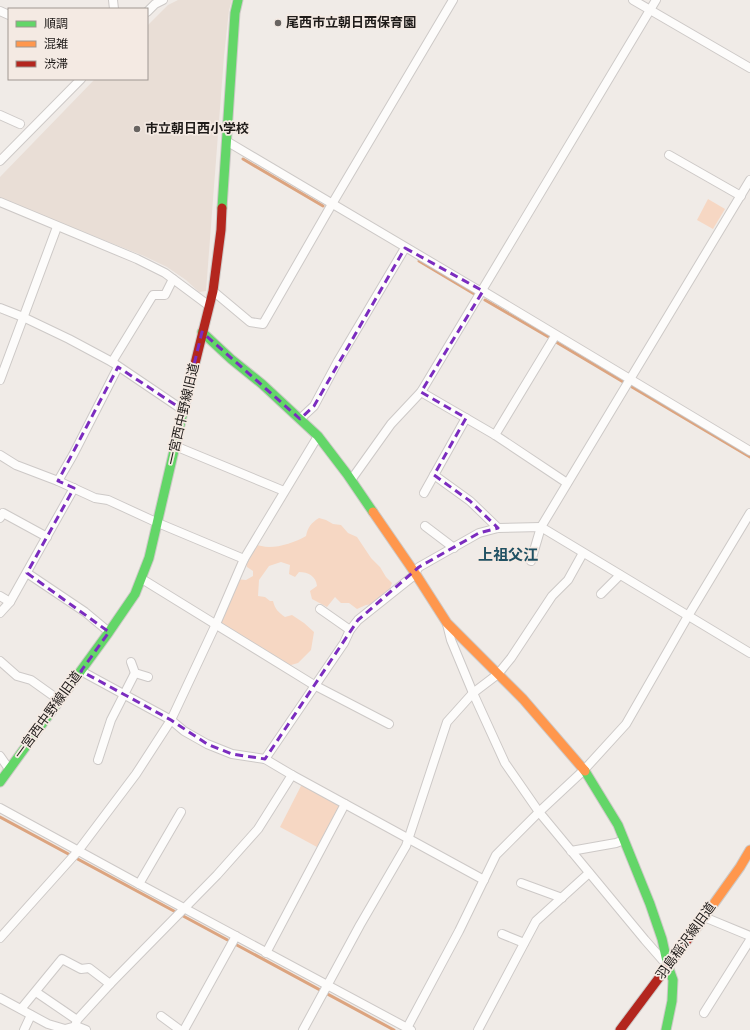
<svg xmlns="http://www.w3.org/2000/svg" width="750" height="1030" viewBox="0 0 750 1030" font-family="'Nunito Sans','Noto Sans JP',sans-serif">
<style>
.built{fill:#e9ded6}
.green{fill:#f6d7c3}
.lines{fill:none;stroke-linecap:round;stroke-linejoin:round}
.stream{stroke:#dca47f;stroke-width:3}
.street-casing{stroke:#cdc9c7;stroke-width:10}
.fast-casing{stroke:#cdc9c7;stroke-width:11}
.slow-casing{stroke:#cdc9c7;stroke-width:11}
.jam-casing{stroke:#cdc9c7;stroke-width:11}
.street{stroke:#fdfcfb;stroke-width:8}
.fast{stroke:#63d668;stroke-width:9}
.slow{stroke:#ff974d;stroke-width:9}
.jam{stroke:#b3261e;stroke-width:9}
.marked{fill:none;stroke:#7b2cbf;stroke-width:3;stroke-dasharray:8 5;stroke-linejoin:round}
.poi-dot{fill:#686461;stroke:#f4eae3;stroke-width:1.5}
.labels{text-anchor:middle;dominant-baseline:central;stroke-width:3.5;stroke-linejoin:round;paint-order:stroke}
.poi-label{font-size:13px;font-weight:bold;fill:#1f1b19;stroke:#f4eae3;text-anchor:start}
.street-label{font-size:13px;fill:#1f1b19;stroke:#f4eae3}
.quarter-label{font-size:15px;font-weight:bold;fill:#205163;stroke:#f4eae3}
</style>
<rect width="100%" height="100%" fill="#f0ebe7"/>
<!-- built -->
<polygon class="built" points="178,0 232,0 229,10 224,56 206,291 199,292 186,280 167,267 144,256 0,199 0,177 95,79 147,79 147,26 168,5"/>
<!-- green -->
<g class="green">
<polygon points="708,199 725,209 713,229 697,220"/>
<path d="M319 518 326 520 333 524 341 525 348 533 357 537 371 558 380 567 386 577 392 583 388 593 381 596 374 604 366 605 357 609 349 603H341L335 597 327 607 312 599 310 591 317 586C316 576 308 572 299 572L295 577 289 574 290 565 281 562 269 566 259 580 258 596 265 597 270 601H273C275 609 278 612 285 617L292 615 304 623 314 632 311 650 298 663 291 665 284 663 279 658 270 655 263 648 248 642 243 636 235 633 224 627 218 616 235 579 246 580 253 576V571L247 567 245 561 254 545C259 545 264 547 269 547 281 547 296 542 306 536 308 527 311 523 319 518Z"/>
<polygon points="302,784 343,806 317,847 280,827"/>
</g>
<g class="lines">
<!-- stream -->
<g class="stream">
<polyline points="243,159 323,206"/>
<polyline points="419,261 476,295"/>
<polyline points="485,300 552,339"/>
<polyline points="556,342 625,383"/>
<polyline points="632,387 750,457"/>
<polyline points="0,817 394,1030"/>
</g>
<!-- street casing -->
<g class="street-casing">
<g id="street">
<polyline points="113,0 114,9"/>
<polyline points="633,0 750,68"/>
<polyline points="0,11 9,15"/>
<polyline points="147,12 155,4 163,0"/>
<polyline points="0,115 20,124"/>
<polyline points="228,142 478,290 483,291 750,451"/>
<polyline points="669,155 741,196"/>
<polyline points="0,161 81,79"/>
<polyline points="0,202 137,259 165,273 208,305"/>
<polyline points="213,291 250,322 263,324 332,204 453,0"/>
<polyline points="0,308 23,317 69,339 112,362 183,410"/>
<polyline points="112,362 153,295 165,295 173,279"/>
<polyline points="0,380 57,227"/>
<polyline points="421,392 495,435 567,483"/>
<polyline points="300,419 314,406 338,361 405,248"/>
<polyline points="495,435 555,336"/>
<polyline points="175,446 284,491"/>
<polyline points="0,455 16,465 58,481 95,498 108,500 158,523 244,559"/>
<polyline points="434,475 470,501 498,528"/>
<polyline points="351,480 391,424 421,392 656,0"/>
<polyline points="58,481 73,455 118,367"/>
<polyline points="424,493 466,418"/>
<polyline points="0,518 3,513 47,537"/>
<polyline points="425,526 454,548"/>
<polyline points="531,561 541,527 750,180"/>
<polyline points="27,573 85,612 109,632"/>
<polyline points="142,579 314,685 389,724"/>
<polyline points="601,594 620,575"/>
<polyline points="0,596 10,602"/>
<polyline points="320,609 350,630"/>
<polyline points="0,613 10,602 74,488"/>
<polyline points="447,624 451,640 473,693 505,763 539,812 645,940 666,964"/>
<polyline points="0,661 17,676 31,680 59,700"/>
<polyline points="131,662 135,673 148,677"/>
<polyline points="81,671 171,720 184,731 207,744 232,754 265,759 292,775 484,880"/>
<polyline points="0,756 9,769"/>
<polyline points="265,759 344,643 350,630 358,620 412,577 419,567 479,533 498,528 541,527 750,653"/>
<polyline points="98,760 111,720 135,673"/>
<polyline points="0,808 139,884 411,1030"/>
<polyline points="571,851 616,843 624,840"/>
<polyline points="521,883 562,898"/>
<polyline points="139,884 181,812"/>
<polyline points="704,917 750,936"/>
<polyline points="502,934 524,943"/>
<polyline points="0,938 78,851 136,774 171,720 216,624 244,559 318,436"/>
<polyline points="266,953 345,804"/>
<polyline points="36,992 77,1020"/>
<polyline points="0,998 48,1024 65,1029 76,1026 86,1030"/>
<polyline points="21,1009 62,959 81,969 89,968 110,984"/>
<polyline points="704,1013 750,940"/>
<polyline points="161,1016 180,1030"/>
<polyline points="407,1028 459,931 496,855 539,812 584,770 626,724 688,616 750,513"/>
<polyline points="24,1030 31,1015"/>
<polyline points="74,1030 77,1020 110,984 217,875 258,829 292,775"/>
<polyline points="184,1030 236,936"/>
<polyline points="303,1030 360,925 406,846 447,722 473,693 498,674 511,658 552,596 568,580 583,553"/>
<polyline points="478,1030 536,921 589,873"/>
</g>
</g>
<!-- fast casing -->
<g class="fast-casing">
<g id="fast">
<polyline points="222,208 235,13 238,0"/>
<polyline points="202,332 231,359 262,384 318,436 347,474 373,512"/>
<polyline points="585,771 618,825 650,904 662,939 668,966 673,980 672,1001 666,1030"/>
<polyline points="0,782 109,632 135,594 149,558 183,412"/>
</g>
</g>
<!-- slow casing -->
<g class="slow-casing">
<g id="slow">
<polyline points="373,512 415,573 447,623 523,699 585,771"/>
<polyline points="700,923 740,867 750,850"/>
</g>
</g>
<!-- jam casing -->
<g class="jam-casing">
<g id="jam">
<polyline points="183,412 213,291 221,230 222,208"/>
<polyline points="620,1030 700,923"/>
</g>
</g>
<!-- street -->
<use href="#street" class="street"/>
<!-- fast -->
<use href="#fast" class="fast"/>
<!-- slow -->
<use href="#slow" class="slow"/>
<!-- jam -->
<use href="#jam" class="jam"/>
</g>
<!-- marked area -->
<path class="marked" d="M405 248 483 291 421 392 466 418 434 475 470 501 498 528 479 533 419 567 358 620 265 759 232 754 207 744 171 720 81 671 109 632 27 573 74 488 58 481 118 367 183 410 202 332 300 419 314 406Z"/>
<!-- markers -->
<g class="poi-dot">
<circle cx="278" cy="23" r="4"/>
<circle cx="137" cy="129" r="4"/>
</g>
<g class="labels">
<!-- poi labels -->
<g class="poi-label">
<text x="286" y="23">尾西市立朝日西保育園</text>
<text x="145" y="129">市立朝日西小学校</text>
</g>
<!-- street labels -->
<g class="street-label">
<text transform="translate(183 414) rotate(-77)">一宮西中野線旧道</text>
<text transform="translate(48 715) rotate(-54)">一宮西中野線旧道</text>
<text transform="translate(686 941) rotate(-54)">羽島稲沢線旧道</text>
</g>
<!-- quarter labels -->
<g class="quarter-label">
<text x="508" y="555">上祖父江</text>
</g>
</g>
<!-- legend -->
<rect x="8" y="8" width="140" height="72" fill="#f4eae3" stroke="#9f9792"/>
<rect x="16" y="21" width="20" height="6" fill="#63d668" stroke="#9f9792"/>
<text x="44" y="28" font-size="12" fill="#1f1b19">順調</text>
<rect x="16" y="41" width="20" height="6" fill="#ff974d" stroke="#9f9792"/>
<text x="44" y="48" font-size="12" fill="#1f1b19">混雑</text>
<rect x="16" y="61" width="20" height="6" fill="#b3261e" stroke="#9f9792"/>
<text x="44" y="68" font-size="12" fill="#1f1b19">渋滞</text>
</svg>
